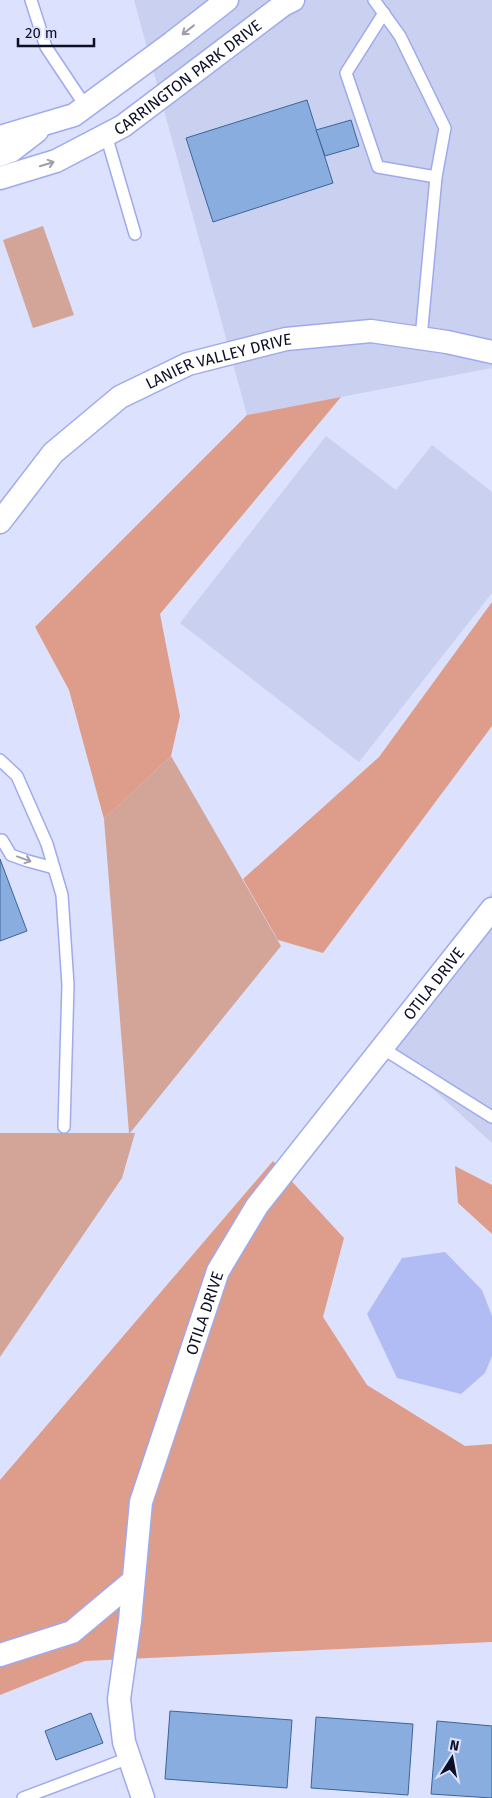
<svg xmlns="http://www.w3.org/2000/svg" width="492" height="1798" viewBox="0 0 492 1798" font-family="'Fira Sans',sans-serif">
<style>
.built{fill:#cad0ef}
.green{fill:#d2a598}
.forest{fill:#de9d8b}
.water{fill:#b1bbf4}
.building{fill:#88adde;stroke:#3c6499}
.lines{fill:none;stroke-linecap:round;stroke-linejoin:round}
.service-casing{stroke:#9faaed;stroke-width:14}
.minor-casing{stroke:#9faaed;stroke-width:25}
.service{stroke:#fff;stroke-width:11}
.minor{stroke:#fff;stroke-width:22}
.oneway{stroke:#9e9fa9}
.labels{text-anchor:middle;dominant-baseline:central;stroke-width:4;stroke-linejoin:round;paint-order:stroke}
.street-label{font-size:16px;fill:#0d0f27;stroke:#dce1fd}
</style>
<rect width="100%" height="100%" fill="#dce1fd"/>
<!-- built -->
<g class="built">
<polygon points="134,0 492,0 492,368 247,415"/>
<polygon points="326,436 396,490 432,445 492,492 492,593 359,762 180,623"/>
<polygon points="492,892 492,1143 378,1039"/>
</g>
<!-- green -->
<g class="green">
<polygon points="43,226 74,315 33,328 3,240"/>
<polygon points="171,756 281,946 130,1133 135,1133 122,1178 0,1357 0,1133 129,1133 104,819"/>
</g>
<!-- forest -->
<g class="forest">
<polygon points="341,397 160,614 180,716 171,756 104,819 69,690 35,627 247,415"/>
<polygon points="492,602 492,726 323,953 278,940 243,879 379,757"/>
<polygon points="273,1161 344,1238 323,1317 367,1385 465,1446 492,1444 492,1642 85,1661 0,1695 0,1480"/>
<polygon points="455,1166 492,1185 492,1234 458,1203"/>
</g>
<!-- water -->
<polygon class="water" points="445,1252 482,1290 492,1316 492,1356 485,1373 461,1394 397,1378 367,1314 402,1258"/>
<!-- building -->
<g class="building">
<polygon points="307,100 333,183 213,222 186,138"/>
<polygon points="351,120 359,146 325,156 316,130"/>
<polygon points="0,859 27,931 0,941"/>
<polygon points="170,1711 292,1720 287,1788 165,1779"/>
<polygon points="91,1713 103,1743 56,1760 45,1731"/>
<polygon points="316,1717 413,1724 408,1795 311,1788"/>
<polygon points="437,1721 492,1726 492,1798 431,1794"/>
</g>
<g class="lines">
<!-- service casing -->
<g class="service-casing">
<g id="service">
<polyline points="31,0 46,47 86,107"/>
<polyline points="374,0 400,36 445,128 436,177 421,338"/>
<polyline points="384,13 346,73 378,167 436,177"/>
<polyline points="106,135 135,234"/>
<polyline points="0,760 17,776 47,844 62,895 68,985 64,1127"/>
<polyline points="2,840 11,855 28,861 54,868"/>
<polyline points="382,1048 492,1117"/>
<polyline points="23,1798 129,1758"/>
</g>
</g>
<!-- minor casing -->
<g class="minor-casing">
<g id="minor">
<polyline points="0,137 74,115 173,42 227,0"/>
<polyline points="0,155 11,151 37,131"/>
<path id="s1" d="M0 178 56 161 123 126 283 5 293 0"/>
<path id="s2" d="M0 522 53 453 120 397 188 364 286 339 371 331 447 342 492 352"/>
<polyline points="0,1655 72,1632 133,1581"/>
<path id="s3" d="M143 1798 124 1742 119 1699 130 1621 141 1502 218 1271 257 1206 492 909"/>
</g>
</g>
<!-- service -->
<use href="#service" class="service"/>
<!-- minor -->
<use href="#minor" class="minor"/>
</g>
<!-- one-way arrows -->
<defs><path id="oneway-shaft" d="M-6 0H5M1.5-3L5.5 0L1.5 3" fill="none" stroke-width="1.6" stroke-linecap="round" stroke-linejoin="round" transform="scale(1.25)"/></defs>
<g class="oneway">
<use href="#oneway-shaft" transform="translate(188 30) rotate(142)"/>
<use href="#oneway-shaft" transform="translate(47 164) rotate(-17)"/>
<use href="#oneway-shaft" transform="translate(24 859) rotate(20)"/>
</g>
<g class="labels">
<!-- street labels -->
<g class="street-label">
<text stroke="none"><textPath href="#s1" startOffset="215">CARRINGTON PARK DRIVE</textPath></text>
<text stroke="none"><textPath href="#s2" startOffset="280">LANIER VALLEY DRIVE</textPath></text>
<text stroke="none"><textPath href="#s3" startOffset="904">OTILA DRIVE</textPath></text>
<text stroke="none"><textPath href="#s3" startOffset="500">OTILA DRIVE</textPath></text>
</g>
</g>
<!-- north arrow -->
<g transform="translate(452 1758) rotate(11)" stroke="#dce1fd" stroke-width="4" paint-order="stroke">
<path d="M0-4L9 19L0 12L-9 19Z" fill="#0d0f27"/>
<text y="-8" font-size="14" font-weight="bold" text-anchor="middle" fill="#0d0f27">N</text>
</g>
<!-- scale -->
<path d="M18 38v8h76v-8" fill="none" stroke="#0d0f27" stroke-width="2.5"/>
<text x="25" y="38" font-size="15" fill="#0d0f27" stroke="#dce1fd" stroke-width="4" paint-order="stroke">20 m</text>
</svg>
